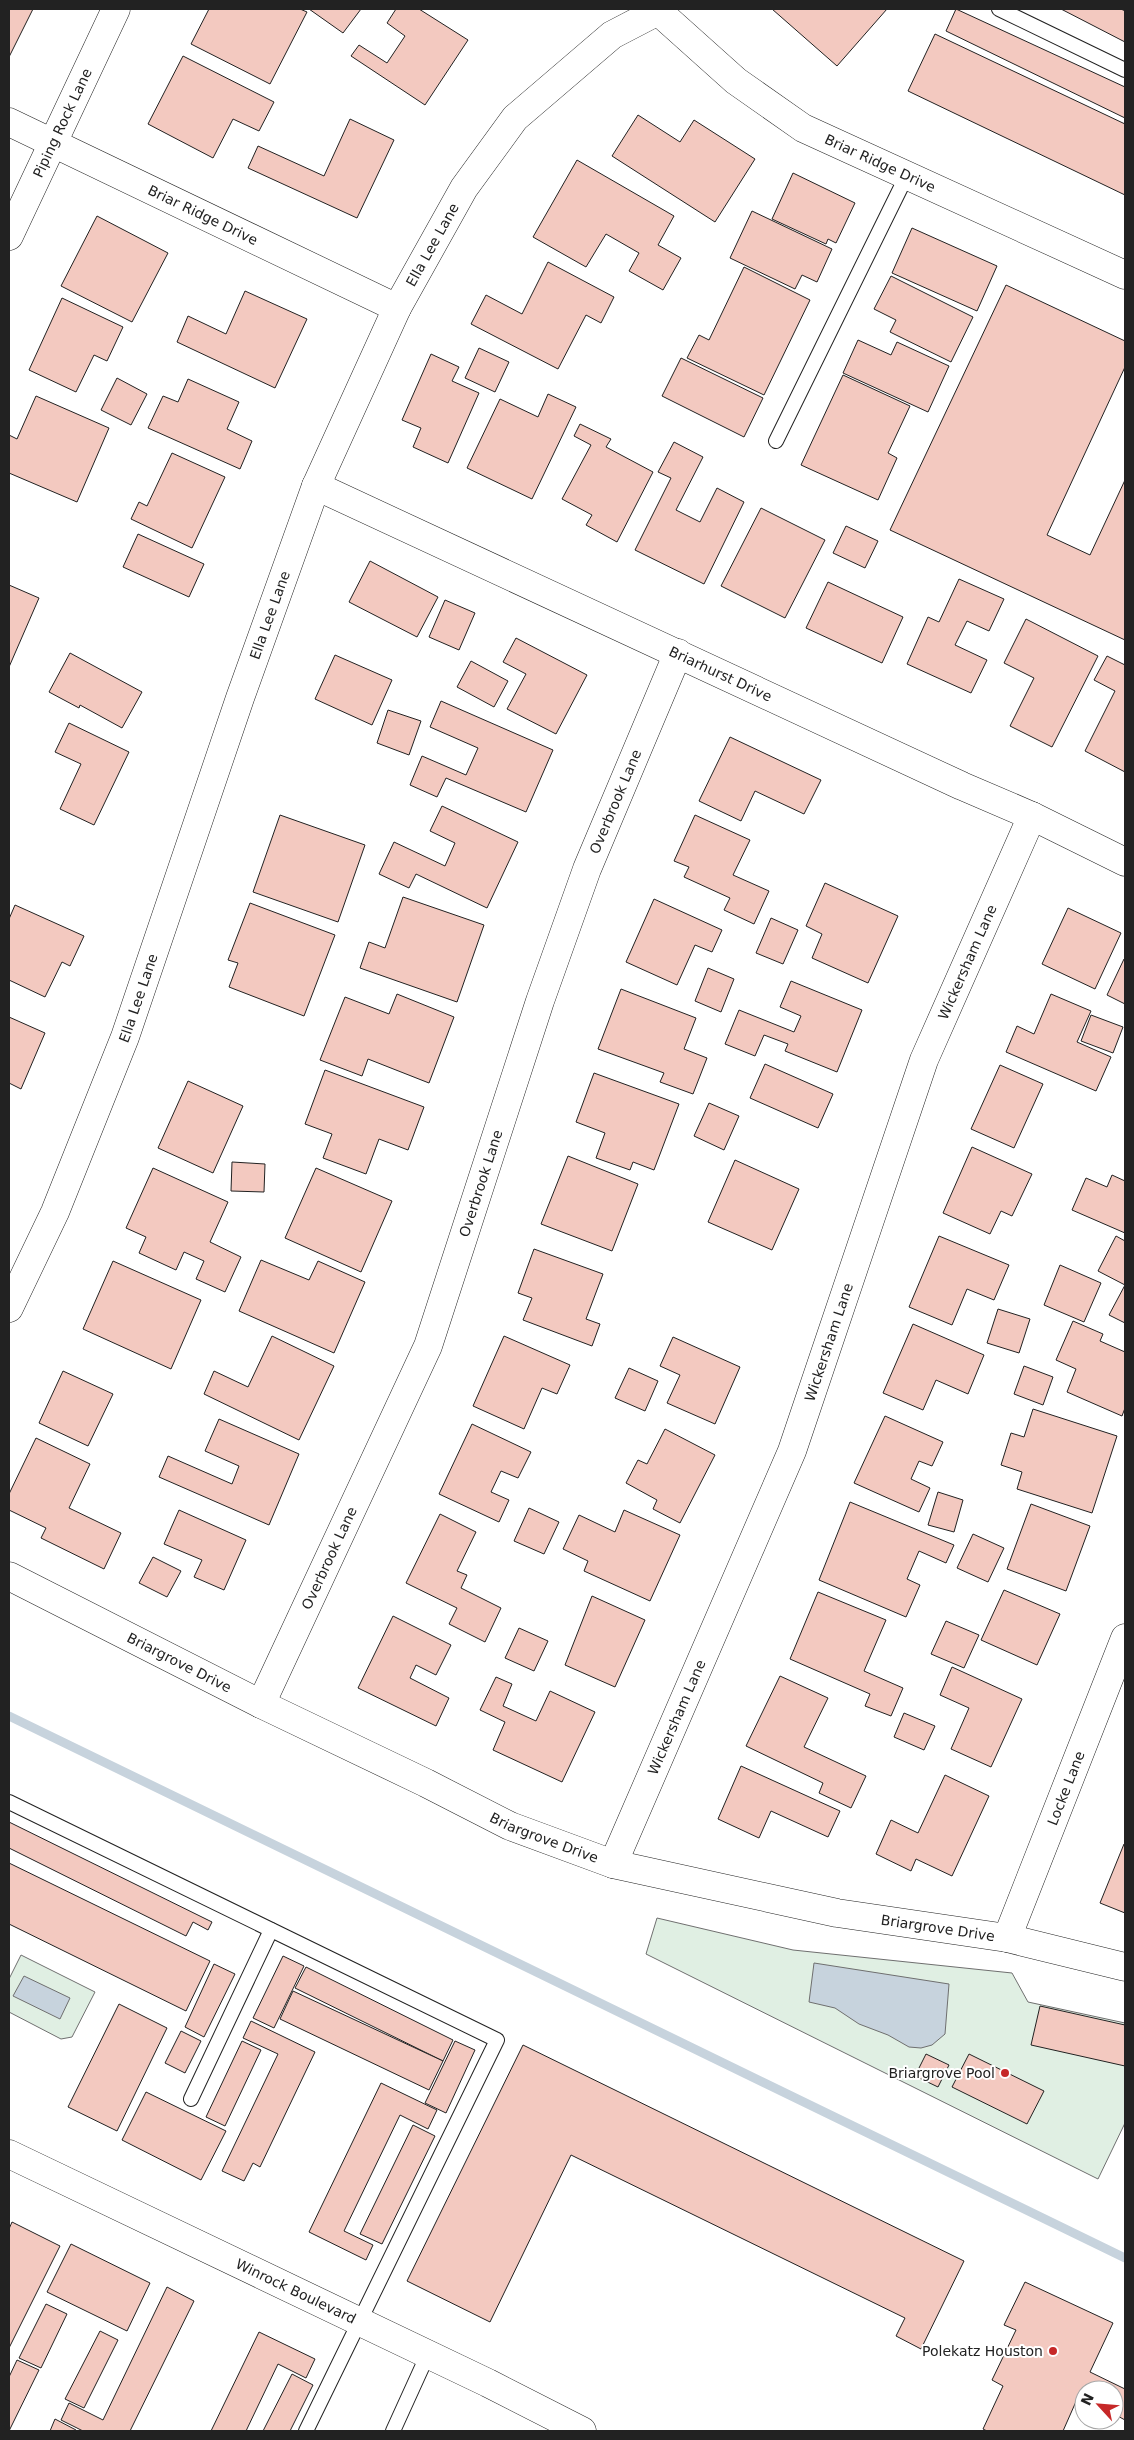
<svg xmlns="http://www.w3.org/2000/svg" width="1134" height="2440" viewBox="0 0 1134 2440" font-family="'DejaVu Sans',sans-serif">
<style>
.green{fill:#e0efe3;stroke:#6f6f6f}
.water{fill:#c7d3dd;stroke:#6f6f6f}
.lines{fill:none;stroke-linecap:round;stroke-linejoin:round}
.stream{stroke:#c7d3dd;stroke-width:9}
.building{fill:#f3c9c0;stroke:#222}
.lane-casing{stroke:#222;stroke-width:16}
.street-casing{stroke:#222;stroke-width:29}
.secondary-casing{stroke:#222;stroke-width:29}
.lane{stroke:#fff;stroke-width:14}
.street{stroke:#fff;stroke-width:28}
.secondary{stroke:#fff;stroke-width:28}
.poi-dot{fill:#c62828;stroke:#fff;stroke-width:2}
.labels{text-anchor:middle;dominant-baseline:central;stroke-width:4;stroke-linejoin:round;paint-order:stroke}
.street-label{font-size:14px;fill:#222;stroke:#fff}
.poi-label{font-size:14px;fill:#222;stroke:#fff;text-anchor:end}
</style>
<rect width="100%" height="100%" fill="#fff"/>
<!-- green -->
<g class="green">
<polygon points="657,1918 793,1950 1012,1973 1028,2002 1125,2023 1125,2123 1098,2179 646,1954"/>
<polygon points="21,1955 95,1992 72,2037 61,2039 9,2012 9,1979"/>
</g>
<!-- water -->
<g class="water">
<polygon points="814,1963 949,1984 945,2034 932,2045 921,2048 909,2047 888,2035 859,2024 835,2008 809,2002"/>
<polygon points="24,1976 70,1998 60,2019 13,1996"/>
</g>
<g class="lines">
<!-- stream -->
<polyline class="stream" points="9,1716 1125,2258"/>
</g>
<!-- building -->
<g class="building">
<polygon points="9,9 33,9 9,57"/>
<polygon points="209,9 300,9 307,12 270,84 191,44"/>
<polygon points="309,9 361,9 343,33"/>
<polygon points="396,9 419,9 468,40 425,105 351,56 359,45 387,63 405,36 387,23"/>
<polygon points="772,9 887,9 837,66"/>
<polygon points="956,9 1125,87 1125,118 946,31"/>
<polygon points="1061,9 1121,9 1125,11 1125,42"/>
<polygon points="935,34 1125,124 1125,195 908,91"/>
<polygon points="183,56 274,102 259,131 233,119 213,158 148,124"/>
<polygon points="638,115 680,142 694,120 755,159 715,222 612,156"/>
<polygon points="350,119 394,140 357,218 248,168 258,146 324,176"/>
<polygon points="577,160 674,216 658,245 681,258 663,290 629,271 639,253 606,234 586,267 533,237"/>
<polygon points="793,173 855,203 836,243 828,239 826,244 772,219"/>
<polygon points="752,211 832,249 817,282 802,275 795,289 730,258"/>
<polygon points="97,216 168,253 132,322 61,286"/>
<polygon points="912,228 997,266 977,311 892,273"/>
<polygon points="548,262 614,297 601,323 586,315 558,369 471,324 486,295 522,314"/>
<polygon points="744,267 810,300 764,395 687,358 699,335 709,340"/>
<polygon points="891,276 973,317 951,362 890,332 896,320 874,309"/>
<polygon points="1006,285 1125,341 1125,367 1047,535 1090,555 1125,480 1125,640 890,530"/>
<polygon points="245,291 307,319 275,388 177,342 188,316 226,334"/>
<polygon points="62,298 123,327 107,361 94,355 76,392 29,370"/>
<polygon points="858,340 891,355 897,342 949,366 928,412 843,373"/>
<polygon points="479,348 509,362 495,392 465,378"/>
<polygon points="431,354 459,367 452,381 479,393 448,463 413,447 421,428 402,420"/>
<polygon points="681,358 763,398 744,437 662,396"/>
<polygon points="843,375 910,406 888,453 897,458 878,500 801,465"/>
<polygon points="117,378 147,394 131,425 101,410"/>
<polygon points="188,379 239,402 227,429 252,441 240,469 148,428 163,396 178,402"/>
<polygon points="548,394 576,407 532,499 467,468 500,399 538,417"/>
<polygon points="36,396 109,428 77,502 9,473 9,435 17,439"/>
<polygon points="580,424 611,439 606,447 653,472 617,542 586,525 592,515 562,499 591,445 574,436"/>
<polygon points="674,442 703,457 676,510 700,522 717,488 744,502 704,584 635,550 671,478 658,472"/>
<polygon points="172,453 225,477 192,548 131,519 139,502 147,506"/>
<polygon points="761,508 825,540 785,618 721,586"/>
<polygon points="846,526 878,541 865,568 833,553"/>
<polygon points="138,534 204,564 189,597 123,567"/>
<polygon points="370,561 438,597 417,637 349,602"/>
<polygon points="959,579 1004,599 989,631 967,621 955,645 987,660 971,693 907,664 928,617 939,622"/>
<polygon points="828,582 903,617 882,663 806,628"/>
<polygon points="9,585 39,598 9,667"/>
<polygon points="445,600 475,613 459,650 429,637"/>
<polygon points="1026,619 1098,656 1052,747 1010,726 1034,678 1004,663"/>
<polygon points="516,638 587,675 556,734 507,709 526,674 503,662"/>
<polygon points="70,653 142,692 122,728 80,705 79,708 49,692"/>
<polygon points="335,655 392,680 372,725 315,699"/>
<polygon points="1107,656 1125,665 1125,772 1085,751 1115,691 1094,680"/>
<polygon points="471,661 508,681 494,707 457,687"/>
<polygon points="441,701 553,750 526,812 446,778 437,797 410,785 422,756 466,775 478,748 430,727"/>
<polygon points="388,710 421,721 409,755 377,743"/>
<polygon points="69,723 129,752 94,825 60,809 81,764 55,752"/>
<polygon points="730,737 821,780 804,814 755,791 741,821 699,801"/>
<polygon points="442,806 518,842 487,908 416,874 409,888 379,874 394,842 445,866 455,843 430,831"/>
<polygon points="280,815 365,845 338,922 253,892"/>
<polygon points="695,815 750,840 733,875 769,891 754,924 724,910 730,898 684,877 689,867 674,861"/>
<polygon points="825,883 898,916 868,983 812,958 822,934 806,926"/>
<polygon points="403,897 484,925 457,1002 360,968 369,942 385,948"/>
<polygon points="654,899 722,930 712,952 695,945 677,985 626,962"/>
<polygon points="250,903 335,935 304,1016 229,987 238,963 228,960"/>
<polygon points="15,905 84,936 70,966 62,962 45,997 9,980 9,919"/>
<polygon points="1068,908 1121,933 1095,989 1042,964"/>
<polygon points="771,918 798,930 783,964 756,953"/>
<polygon points="1124,959 1125,960 1125,1004 1107,995"/>
<polygon points="708,968 734,979 721,1012 695,1001"/>
<polygon points="791,981 862,1010 837,1072 785,1051 788,1044 764,1035 755,1056 725,1044 739,1010 794,1032 801,1016 780,1007"/>
<polygon points="621,989 696,1018 684,1049 707,1058 693,1094 660,1082 664,1073 598,1049"/>
<polygon points="397,994 454,1017 429,1083 368,1059 362,1076 320,1060 345,997 389,1014"/>
<polygon points="1051,994 1091,1011 1077,1042 1111,1057 1096,1091 1006,1052 1017,1026 1034,1034"/>
<polygon points="1091,1015 1123,1027 1113,1053 1081,1041"/>
<polygon points="9,1017 45,1033 21,1089 9,1083"/>
<polygon points="765,1064 833,1094 818,1128 750,1098"/>
<polygon points="1000,1065 1043,1084 1014,1148 971,1129"/>
<polygon points="325,1070 424,1107 408,1150 379,1139 366,1174 323,1158 332,1134 305,1124"/>
<polygon points="594,1073 679,1104 654,1170 633,1162 630,1170 596,1158 605,1133 576,1122"/>
<polygon points="188,1081 243,1106 213,1173 158,1148"/>
<polygon points="709,1103 739,1116 724,1150 694,1136"/>
<polygon points="972,1147 1032,1174 1012,1216 1001,1211 990,1234 943,1213"/>
<polygon points="568,1156 638,1184 612,1251 541,1224"/>
<polygon points="735,1160 799,1189 772,1250 708,1222"/>
<polygon points="232,1162 265,1164 264,1192 231,1191"/>
<polygon points="153,1168 228,1202 210,1242 241,1257 225,1292 196,1279 204,1261 184,1252 176,1270 139,1253 146,1237 126,1228"/>
<polygon points="316,1168 392,1201 361,1272 285,1238"/>
<polygon points="1112,1175 1125,1181 1125,1233 1072,1210 1086,1178 1107,1187"/>
<polygon points="939,1236 1009,1265 994,1300 967,1289 952,1325 909,1307"/>
<polygon points="1116,1236 1125,1241 1125,1323 1109,1315 1125,1285 1098,1271"/>
<polygon points="534,1249 603,1274 586,1319 600,1324 592,1346 523,1320 532,1298 518,1293"/>
<polygon points="261,1260 309,1280 318,1261 365,1282 334,1353 239,1311"/>
<polygon points="113,1261 201,1300 171,1369 83,1329"/>
<polygon points="1060,1265 1101,1283 1084,1322 1044,1305"/>
<polygon points="998,1309 1030,1319 1019,1353 987,1343"/>
<polygon points="1073,1321 1103,1334 1100,1341 1125,1352 1125,1408 1122,1416 1067,1392 1076,1369 1056,1360"/>
<polygon points="913,1324 984,1355 968,1394 936,1380 923,1410 883,1393"/>
<polygon points="272,1336 334,1366 299,1440 204,1394 214,1371 248,1387"/>
<polygon points="504,1336 570,1365 557,1394 542,1388 524,1429 473,1406"/>
<polygon points="673,1337 740,1367 715,1424 667,1403 680,1375 660,1366"/>
<polygon points="1024,1366 1053,1377 1043,1405 1014,1394"/>
<polygon points="629,1368 658,1381 645,1411 615,1398"/>
<polygon points="63,1371 113,1394 88,1446 39,1423"/>
<polygon points="1033,1409 1117,1436 1092,1513 1017,1489 1022,1472 1001,1465 1011,1433 1024,1437"/>
<polygon points="885,1416 943,1442 932,1466 919,1461 911,1479 930,1488 919,1512 854,1483"/>
<polygon points="219,1419 299,1454 269,1525 159,1477 168,1456 232,1484 239,1466 205,1451"/>
<polygon points="472,1424 531,1452 518,1478 501,1471 491,1492 509,1500 499,1522 439,1494"/>
<polygon points="665,1429 715,1455 680,1523 653,1509 657,1500 626,1483 638,1460 647,1464"/>
<polygon points="36,1438 90,1464 69,1508 121,1533 104,1569 41,1538 46,1528 9,1510 9,1494"/>
<polygon points="938,1492 963,1500 954,1532 928,1525"/>
<polygon points="850,1502 954,1545 946,1563 919,1551 907,1579 920,1585 906,1617 819,1580"/>
<polygon points="1031,1504 1090,1526 1066,1591 1007,1569"/>
<polygon points="529,1508 559,1522 544,1554 514,1541"/>
<polygon points="179,1510 246,1540 224,1590 194,1577 202,1560 164,1544"/>
<polygon points="624,1510 680,1535 650,1601 584,1571 588,1561 563,1549 579,1515 615,1532"/>
<polygon points="440,1514 476,1532 457,1571 467,1575 461,1588 501,1608 485,1642 449,1624 457,1608 406,1583"/>
<polygon points="973,1534 1004,1548 988,1582 957,1568"/>
<polygon points="153,1557 181,1571 167,1597 139,1583"/>
<polygon points="1004,1590 1060,1614 1037,1665 981,1640"/>
<polygon points="818,1592 886,1620 864,1671 903,1688 891,1716 865,1706 870,1694 790,1659"/>
<polygon points="592,1596 645,1620 615,1687 565,1665"/>
<polygon points="393,1616 451,1645 436,1675 416,1665 410,1678 449,1698 436,1726 358,1688"/>
<polygon points="946,1621 979,1635 964,1668 931,1654"/>
<polygon points="519,1628 548,1641 534,1671 505,1658"/>
<polygon points="952,1667 1022,1699 991,1767 951,1749 969,1708 940,1695"/>
<polygon points="780,1676 828,1698 804,1747 866,1776 851,1808 819,1793 823,1783 746,1746"/>
<polygon points="496,1677 512,1684 503,1706 536,1721 550,1691 595,1712 562,1782 493,1750 505,1722 480,1710"/>
<polygon points="904,1713 935,1726 924,1750 894,1737"/>
<polygon points="741,1766 840,1811 828,1837 771,1811 759,1838 718,1819"/>
<polygon points="945,1775 989,1796 952,1876 916,1859 911,1871 876,1854 891,1820 918,1833"/>
<polygon points="9,1822 212,1922 208,1930 193,1922 186,1936 9,1848"/>
<polygon points="1124,1844 1125,1845 1125,1913 1100,1903"/>
<polygon points="9,1863 210,1961 186,2011 9,1924"/>
<polygon points="283,1956 304,1966 274,2028 253,2018"/>
<polygon points="214,1964 235,1974 204,2037 185,2027"/>
<polygon points="306,1967 453,2040 443,2061 295,1988"/>
<polygon points="293,1991 443,2061 429,2090 280,2019"/>
<polygon points="119,2004 167,2028 117,2131 68,2107"/>
<polygon points="1040,2006 1125,2025 1125,2066 1031,2045"/>
<polygon points="251,2021 315,2052 260,2167 253,2163 244,2181 222,2171 278,2054 243,2038"/>
<polygon points="181,2031 201,2041 185,2073 165,2063"/>
<polygon points="242,2041 261,2050 225,2126 206,2117"/>
<polygon points="455,2041 475,2050 446,2113 425,2103"/>
<polygon points="523,2045 964,2261 921,2349 896,2336 905,2318 571,2155 490,2322 407,2281"/>
<polygon points="926,2054 949,2065 938,2087 915,2076"/>
<polygon points="969,2054 1044,2091 1027,2124 952,2087"/>
<polygon points="381,2083 437,2110 428,2129 400,2115 344,2231 373,2245 366,2260 309,2232"/>
<polygon points="146,2092 226,2131 201,2180 122,2140"/>
<polygon points="413,2125 435,2136 382,2244 360,2234"/>
<polygon points="12,2222 60,2246 9,2348 9,2229"/>
<polygon points="71,2244 150,2283 127,2331 47,2292"/>
<polygon points="1025,2282 1113,2323 1090,2372 1125,2389 1125,2420 1114,2414 1114,2390 1084,2390 1084,2400 1078,2397 1063,2431 987,2431 983,2429 1003,2386 992,2380 1016,2330 1004,2325"/>
<polygon points="167,2287 194,2301 130,2431 83,2431 61,2420 69,2403 103,2420"/>
<polygon points="46,2304 67,2314 41,2368 19,2358"/>
<polygon points="100,2331 118,2340 84,2408 65,2399"/>
<polygon points="259,2332 315,2359 306,2378 278,2364 246,2431 211,2431"/>
<polygon points="17,2360 39,2370 9,2431 9,2377"/>
<polygon points="292,2374 313,2385 290,2431 263,2431"/>
<polygon points="55,2419 76,2430 76,2431 50,2431"/>
</g>
<g class="lines">
<!-- lane casing -->
<g class="lane-casing">
<g id="lane">
<polyline points="999,9 1125,70"/>
<polyline points="776,441 907,175"/>
<polyline points="9,1802 497,2040 306,2431"/>
<polyline points="191,2099 271,1930"/>
<polyline points="393,2431 428,2354"/>
</g>
</g>
<!-- street casing -->
<g class="street-casing">
<g id="street">
<path id="s1" d="M659 12 736 81 803 128 1125 275"/>
<path id="s2" d="M9 122 397 308"/>
<path id="s3" d="M9 236 116 9"/>
<path id="s4" d="M316 486 962 786 1032 816 1125 862"/>
<path id="s5" d="M9 1308 55 1212 125 1037 240 698 316 486 397 308 464 188 515 118 612 35 662 9"/>
<path id="s6" d="M9 1576 261 1704 426 1783 510 1826 613 1864 837 1913 1007 1938 1125 1967"/>
<path id="s7" d="M261 1704 428 1346 540 1001 587 869 678 653"/>
<path id="s8" d="M613 1864 792 1451 924 1060 1032 816"/>
<path id="s9" d="M1007 1938 1125 1638"/>
</g>
</g>
<!-- secondary casing -->
<g class="secondary-casing">
<g id="secondary">
<path id="s10" d="M9 2154 488 2383 582 2431"/>
</g>
</g>
<!-- lane -->
<use href="#lane" class="lane"/>
<!-- street -->
<use href="#street" class="street"/>
<!-- secondary -->
<use href="#secondary" class="secondary"/>
</g>
<!-- markers -->
<g class="poi-dot">
<circle cx="1005" cy="2073" r="5"/>
<circle cx="1053" cy="2351" r="5"/>
</g>
<g class="labels">
<!-- street labels -->
<g class="street-label">
<text stroke="none"><textPath href="#s3" startOffset="125">Piping Rock Lane</textPath></text>
<text stroke="none"><textPath href="#s1" startOffset="270">Briar Ridge Drive</textPath></text>
<text stroke="none"><textPath href="#s2" startOffset="215">Briar Ridge Drive</textPath></text>
<text stroke="none"><textPath href="#s5" startOffset="1146">Ella Lee Lane</textPath></text>
<text stroke="none"><textPath href="#s5" startOffset="741">Ella Lee Lane</textPath></text>
<text stroke="none"><textPath href="#s4" startOffset="446">Briarhurst Drive</textPath></text>
<text stroke="none"><textPath href="#s7" startOffset="971">Overbrook Lane</textPath></text>
<text stroke="none"><textPath href="#s8" startOffset="970">Wickersham Lane</textPath></text>
<text stroke="none"><textPath href="#s5" startOffset="336">Ella Lee Lane</textPath></text>
<text stroke="none"><textPath href="#s7" startOffset="566">Overbrook Lane</textPath></text>
<text stroke="none"><textPath href="#s8" startOffset="565">Wickersham Lane</textPath></text>
<text stroke="none"><textPath href="#s7" startOffset="161">Overbrook Lane</textPath></text>
<text stroke="none"><textPath href="#s6" startOffset="191">Briargrove Drive</textPath></text>
<text stroke="none"><textPath href="#s8" startOffset="160">Wickersham Lane</textPath></text>
<text stroke="none"><textPath href="#s9" startOffset="161">Locke Lane</textPath></text>
<text stroke="none"><textPath href="#s6" startOffset="596">Briargrove Drive</textPath></text>
<text stroke="none"><textPath href="#s6" startOffset="1001">Briargrove Drive</textPath></text>
<text stroke="none"><textPath href="#s10" startOffset="318">Winrock Boulevard</textPath></text>
</g>
<!-- poi labels -->
<g class="poi-label">
<text x="995" y="2073">Briargrove Pool</text>
<text x="1043" y="2351">Polekatz Houston</text>
</g>
</g>
<!-- border -->
<rect width="1134" height="2440" fill="none" stroke="#222222" stroke-width="20"/>
<!-- north arrow -->
<g transform="translate(1099 2405) rotate(296)"><circle r="24" fill="#ffffff" stroke="#a7a7a7"/>
<path d="M0-4L9 19L0 12L-9 19Z" fill="#c62828"/>
<text y="-8" font-size="14" font-weight="bold" text-anchor="middle" fill="#222222">N</text>
</g>
</svg>
